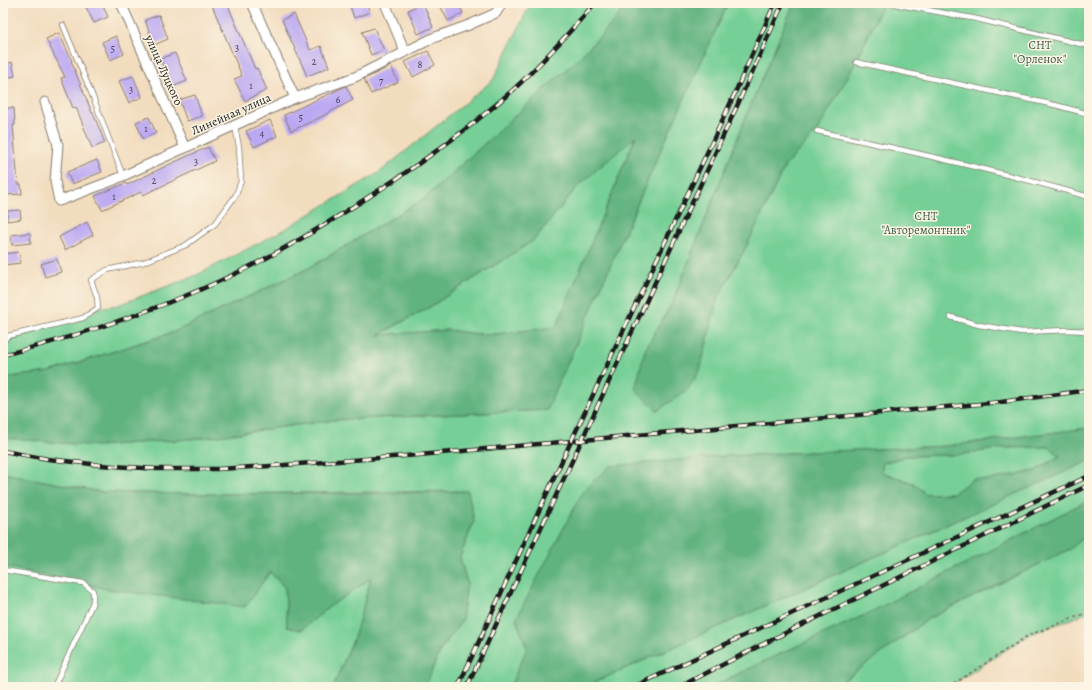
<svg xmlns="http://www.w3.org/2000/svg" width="1092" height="690" viewBox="0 0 1092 690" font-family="Alegreya,serif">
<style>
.green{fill:#76cf96;stroke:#497659}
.forest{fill:#60b27f;stroke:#3e674e;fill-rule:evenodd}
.building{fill:#bba8f3}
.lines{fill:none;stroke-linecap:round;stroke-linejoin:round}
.service-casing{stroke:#877c6d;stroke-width:6}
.minor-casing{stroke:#877c6d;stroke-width:11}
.path{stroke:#877c6d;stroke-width:2;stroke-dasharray:3 3;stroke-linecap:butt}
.service{stroke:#fff;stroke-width:4.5}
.minor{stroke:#fff;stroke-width:9}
.rail-casing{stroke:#1c1c1c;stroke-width:4.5}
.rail{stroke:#fcf5e5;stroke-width:3;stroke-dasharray:9;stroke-linecap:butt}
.labels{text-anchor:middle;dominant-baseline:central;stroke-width:3;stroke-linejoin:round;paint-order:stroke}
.number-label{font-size:10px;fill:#443f52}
.park-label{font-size:12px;fill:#3c5b47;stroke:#fcf5e5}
.street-label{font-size:12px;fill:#1c1c1c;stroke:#fcf5e5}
</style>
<rect width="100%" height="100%" fill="#fcf5e5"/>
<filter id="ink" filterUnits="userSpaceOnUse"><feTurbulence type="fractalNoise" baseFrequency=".025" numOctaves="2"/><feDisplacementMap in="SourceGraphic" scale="8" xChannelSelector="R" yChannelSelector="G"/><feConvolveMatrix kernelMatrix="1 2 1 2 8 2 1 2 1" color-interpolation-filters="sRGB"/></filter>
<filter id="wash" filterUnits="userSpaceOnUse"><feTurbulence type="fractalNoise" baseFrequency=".012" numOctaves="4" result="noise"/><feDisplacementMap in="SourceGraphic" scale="16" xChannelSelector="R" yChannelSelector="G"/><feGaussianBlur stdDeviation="0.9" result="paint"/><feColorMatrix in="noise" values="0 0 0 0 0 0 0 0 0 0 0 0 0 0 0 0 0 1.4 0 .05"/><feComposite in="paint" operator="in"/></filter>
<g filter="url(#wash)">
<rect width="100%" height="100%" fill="#f2dcbe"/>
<!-- green -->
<g class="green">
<polygon points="531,3 629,3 609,27 583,54 425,198 309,268 174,332 49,372 3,378 3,338 83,318 98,308 118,305 197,275 280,232 380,172 493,80"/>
<polygon points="728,3 794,3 751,104 673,301 645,351 700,370 717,300 747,245 785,166 817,131 856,62 883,3 1089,3 1089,428 946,446 725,456 516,619 527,648 510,687 425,687 440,651 462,620 467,583 460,557 474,521 468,491 188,494 101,492 3,473 3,438 97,446 203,438 334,420 547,410 661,150"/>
<polygon points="636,135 557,327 486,335 447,330 377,336 428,308 534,240 578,186"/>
<polygon points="1050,447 1060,456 1035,471 989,480 973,479 954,493 926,494 913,483 881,472 883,463 907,456 957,455 1003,448"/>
<polygon points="1089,461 1089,500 867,614 756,665 712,687 584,687"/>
<polygon points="1089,533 1089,612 1029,635 949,687 835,687 928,619 1070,549"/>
<polygon points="3,566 107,589 270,572 285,588 287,627 301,630 329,607 371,578 355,636 333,687 3,687"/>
</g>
<!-- forest -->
<g class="forest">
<path d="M629 3H728L661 150 547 410 334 420 203 438 97 446 3 438V378L49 372 174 332 309 268 425 198 583 54 609 27ZM636 136 556 327 486 335 447 330 378 335 428 308 534 240 578 186Z"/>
<polygon points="794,3 883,3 856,62 817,131 785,166 747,245 717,300 700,370 688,389 657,411 635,389 645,350 673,301 751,104"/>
<path d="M1089 428V461L584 687H510L527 648 516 619 583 491 610 466 725 456 946 446ZM1050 447 1060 456 1035 471 989 480 973 479 954 493 926 494 913 483 881 472 883 463 907 456 957 455 1003 448Z"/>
<polygon points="3,473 101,492 188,494 392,493 468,491 474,521 460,557 467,583 462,620 440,651 425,687 333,687 355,635 371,578 329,607 301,630 287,627 285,588 270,572 245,607 107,589 3,566"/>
<polygon points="1089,500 1089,533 1070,549 928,619 835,687 712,687 756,665 867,614"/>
</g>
<g id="blocks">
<!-- building -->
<g class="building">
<polygon points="84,3 102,3 108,17 94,23"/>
<polygon points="211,3 227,3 255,69 257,68 267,90 245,101 234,79 242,76"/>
<polygon points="349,3 366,3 370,12 354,18"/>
<polygon points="423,3 433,27 418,34 408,10"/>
<polygon points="439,3 458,3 463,13 448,21"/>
<polygon points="294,14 310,50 321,46 329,67 307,76 282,20"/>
<polygon points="159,15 168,39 154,45 145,20"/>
<polygon points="374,28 384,50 371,55 362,32"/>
<polygon points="59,33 72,61 71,61 92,113 93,113 105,143 92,148 76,107 73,108 61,78 65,77 46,39"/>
<polygon points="116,36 124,54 110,60 102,42"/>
<polygon points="428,51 435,65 413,77 405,62"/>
<polygon points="175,53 187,81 172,87 160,59"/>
<polygon points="12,62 15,76 3,78 3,65"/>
<polygon points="391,66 398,82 371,94 364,79"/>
<polygon points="133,76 142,97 129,103 119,81"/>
<polygon points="346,86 353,100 317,119 291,131 284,115"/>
<polygon points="195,95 202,116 187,121 179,100"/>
<polygon points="3,108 14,108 15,125 13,125 16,161 18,184 21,184 22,194 6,195 3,166"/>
<polygon points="149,117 156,133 143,139 136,122"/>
<polygon points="270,120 277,136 254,147 246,131"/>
<polygon points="208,147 215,161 143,195 141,192 102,210 95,196 126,183 127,185 168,165"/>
<polygon points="97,160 102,172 72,184 67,172"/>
<polygon points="20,210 21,219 7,221 7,211"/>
<polygon points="87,222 93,235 65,250 59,237"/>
<polygon points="30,233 31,243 12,245 11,235"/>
<polygon points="19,252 21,263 3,265 3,254"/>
<polygon points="57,259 61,272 45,277 41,264"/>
</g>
</g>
</g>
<g filter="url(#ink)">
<use href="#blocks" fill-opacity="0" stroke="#877c6d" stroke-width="1"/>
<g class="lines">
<!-- service casing -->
<g class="service-casing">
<g id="service">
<polyline points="889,3 977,19 1089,46"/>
<polyline points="63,25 93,97 123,176"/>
<polyline points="856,62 1055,105 1089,114"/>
<path d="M817 131C908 151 999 171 1089 197"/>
<polyline points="951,317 979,325 1022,332 1067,330 1089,331"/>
<polyline points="4,337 83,318 98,308 97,297 91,280 107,270 144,262 186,245 215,224 236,195 241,181 239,147 235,126"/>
<polyline points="3,570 83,583 93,591 93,602 54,687"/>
</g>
</g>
<!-- minor casing -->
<g class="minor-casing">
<g id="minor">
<polyline points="121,3 185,148"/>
<polyline points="252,3 295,98"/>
<polyline points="385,3 405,52"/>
<polyline points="45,102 58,145 55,181 59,201 114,180 295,98 355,77 433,38 469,25 496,13 502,3"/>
<polyline points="3,338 4,337"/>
</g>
</g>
<!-- path -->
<polyline class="path" points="949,687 1029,635 1089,612"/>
<!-- service -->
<use href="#service" class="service"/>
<!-- minor -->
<use href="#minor" class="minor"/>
<!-- rail casing -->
<g class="rail-casing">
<g id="rail">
<path d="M3 355C63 340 123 321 180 298 239 275 295 244 348 210 406 174 462 135 513 90 542 63 569 33 595 3"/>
<polyline points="3,451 48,459 100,465 157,469 218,469 271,466 419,455 1001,402 1089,390"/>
<polyline points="458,687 560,465 730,104 775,3"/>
<polyline points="467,687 737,106 783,3"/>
<polyline points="633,687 1089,476"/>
<polyline points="679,687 773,639 1089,485"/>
</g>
</g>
<!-- rail -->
<use href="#rail" class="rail"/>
</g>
</g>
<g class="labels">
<!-- number labels -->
<g class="number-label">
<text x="237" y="47">3</text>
<text x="113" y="48">5</text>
<text x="314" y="61">2</text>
<text x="420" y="64">8</text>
<text x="381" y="80">7</text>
<text x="251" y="85">1</text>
<text x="131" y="89">3</text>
<text x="338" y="99">6</text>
<text x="301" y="117">5</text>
<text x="146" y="128">1</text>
<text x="262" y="133">4</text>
<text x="196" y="161">3</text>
<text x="154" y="180">2</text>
<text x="114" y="196">1</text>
</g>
<!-- park labels -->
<g class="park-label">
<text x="1040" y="45">СНТ<tspan x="1040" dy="14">"Орленок"</tspan></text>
<text x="926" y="216">СНТ<tspan x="926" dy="14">"Авторемонтник"</tspan></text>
</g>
<!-- street labels -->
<g class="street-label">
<text transform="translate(164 70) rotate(66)">улица Луцкого</text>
<text transform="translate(231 114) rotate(-24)">Линейная улица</text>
</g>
</g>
<!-- margin -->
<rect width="1092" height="690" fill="none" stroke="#fcf5e5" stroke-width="16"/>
</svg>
